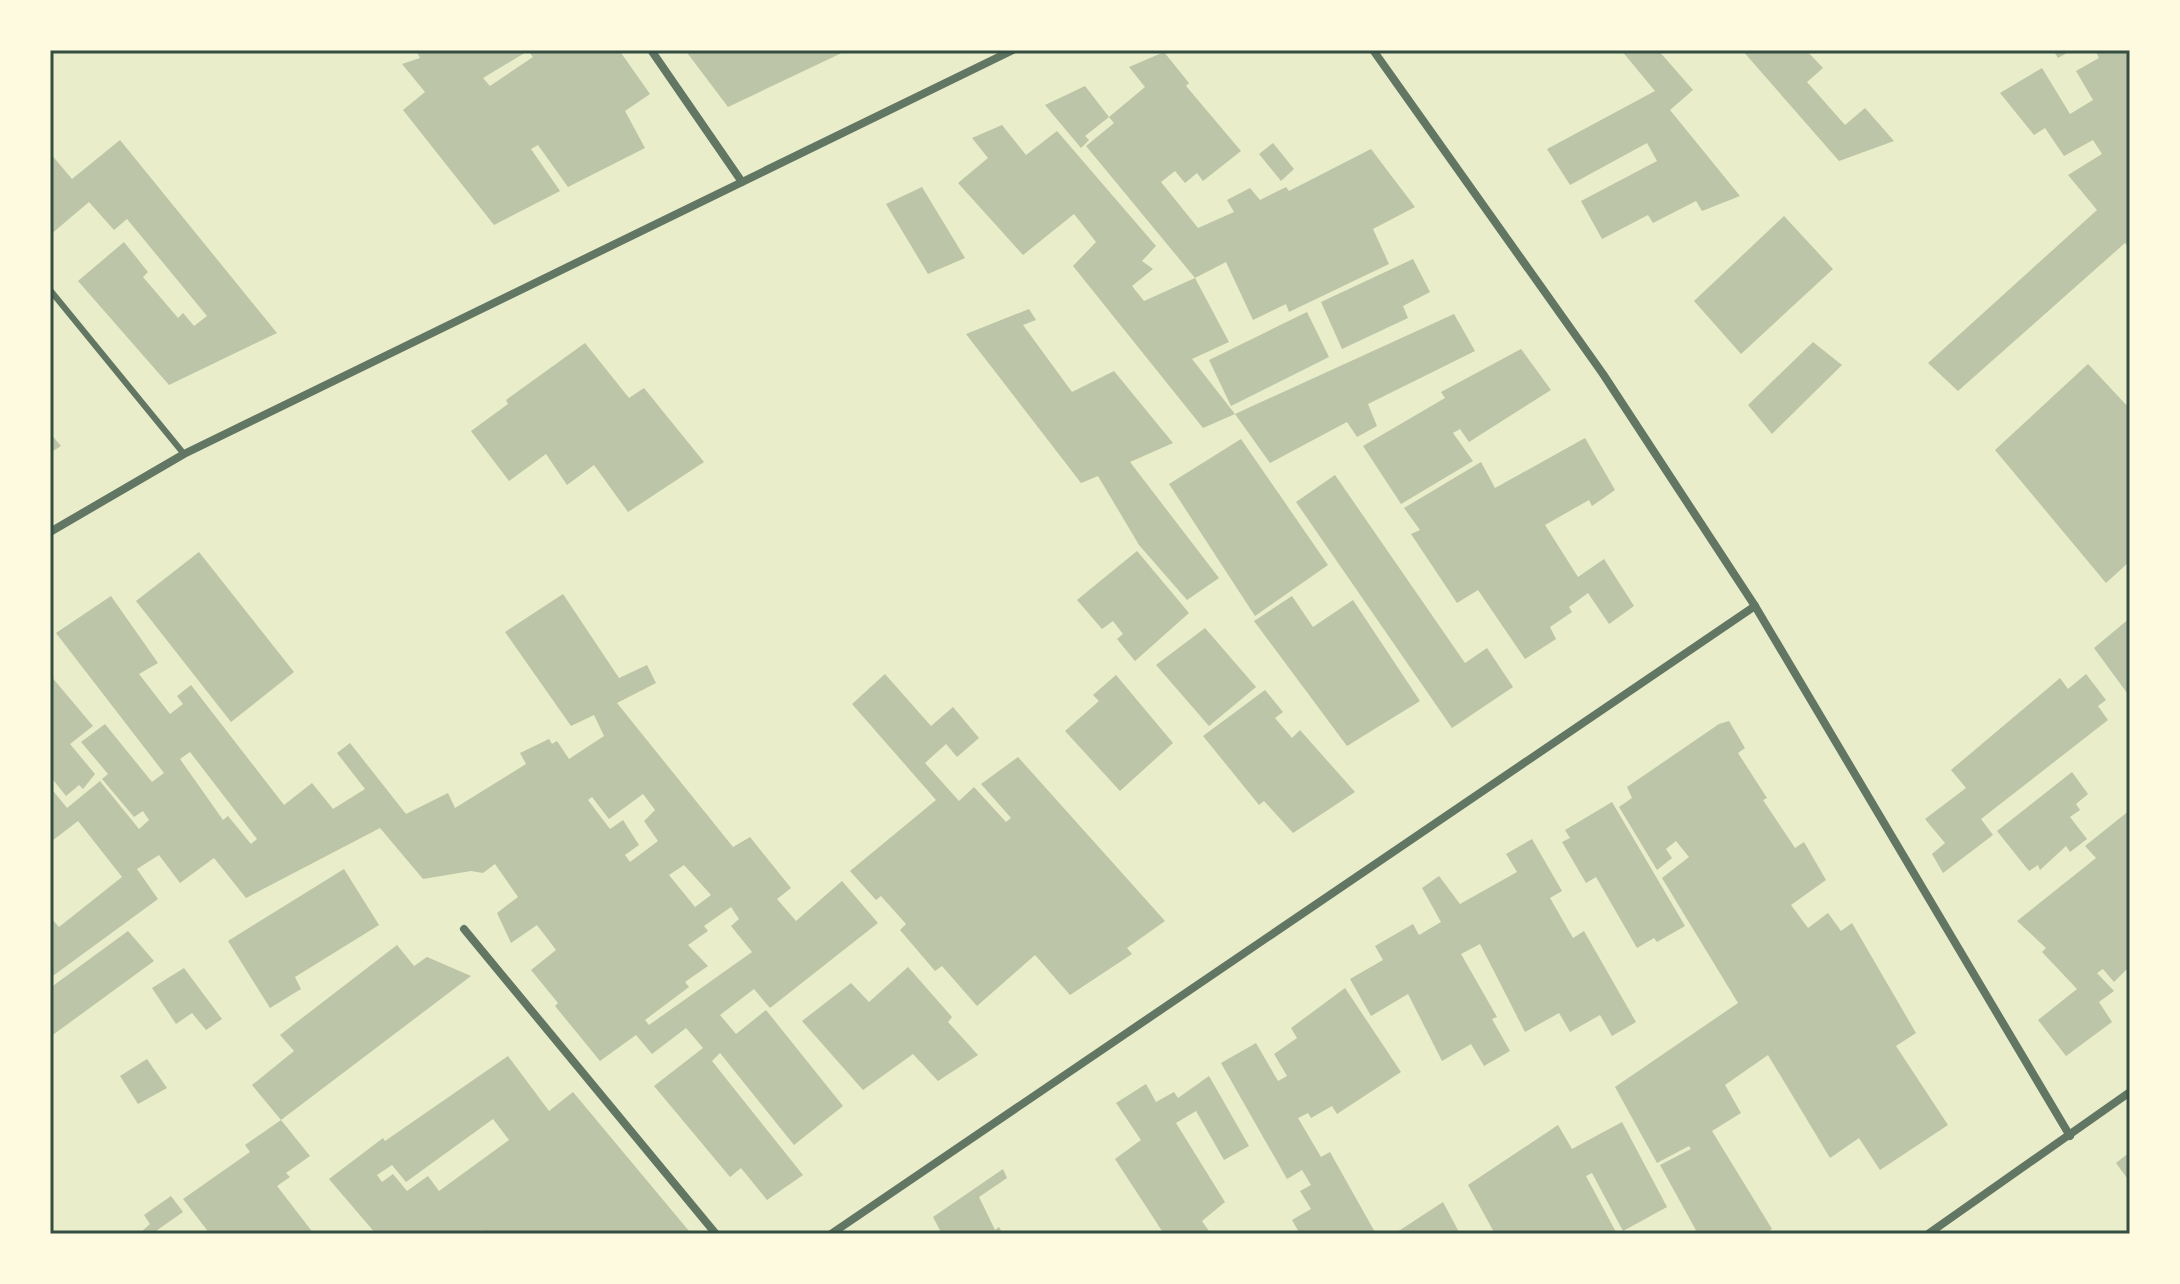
<svg xmlns="http://www.w3.org/2000/svg" width="2180" height="1284" viewBox="0 0 2180 1284" font-family="Karla,sans-serif">
<style>
.building{fill:#bcc5a7;fill-rule:evenodd}
.lines{fill:none;stroke-linecap:round;stroke-linejoin:round}
.service{stroke:#617663;stroke-width:6}
.minor{stroke:#617663;stroke-width:8}
.neatline{fill:none;stroke:#344e41;stroke-width:3}
</style>
<rect width="100%" height="100%" fill="#e9edc9"/>
<!-- building -->
<g class="building">
<path d="M416 50H619L650 94 625 111 645 148 568 187 538 145 531 149 560 191 494 225 403 110 425 92 402 64 420 58ZM528 51 533 57 490 86 483 78Z"/>
<polygon points="685,50 848,50 728,107"/>
<polygon points="1621,50 1658,50 1693,90 1670,110 1740,196 1702,211 1696,201 1653,223 1648,215 1602,239 1581,201 1657,161 1647,143 1570,185 1547,149 1655,91"/>
<polygon points="1742,50 1806,50 1823,68 1807,82 1845,125 1865,108 1894,141 1839,161"/>
<polygon points="2053,50 2072,50 2058,58"/>
<polygon points="2095,50 2130,50 2130,249 2125,243 1958,391 1928,363 2097,210 2068,175 2102,154 2093,140 2064,156 2045,128 2034,135 2000,93 2042,68 2070,114 2093,100 2076,71 2099,58"/>
<polygon points="1164,52 1189,83 1186,86 1241,151 1203,181 1197,173 1185,183 1175,171 1161,182 1198,228 1234,212 1227,200 1250,188 1260,200 1286,187 1289,191 1371,149 1415,207 1373,229 1389,264 1289,312 1286,304 1253,320 1226,262 1195,278 1086,146 1114,123 1109,117 1145,87 1129,67"/>
<polygon points="1085,86 1109,117 1085,136 1089,140 1081,148 1045,105"/>
<polygon points="1002,125 1026,155 1057,131 1156,246 1142,261 1153,269 1132,286 1144,301 1195,278 1229,342 1192,359 1235,414 1203,428 1073,266 1096,242 1074,214 1023,255 958,183 988,158 972,138"/>
<polygon points="120,140 277,333 169,385 78,281 124,242 148,272 143,277 178,318 183,313 194,326 207,316 127,219 114,230 89,202 50,235 50,153 72,179"/>
<polygon points="1273,143 1294,169 1281,181 1259,154"/>
<polygon points="922,187 965,258 928,274 886,204"/>
<polygon points="1784,216 1833,269 1741,354 1694,301"/>
<polygon points="1413,259 1430,292 1403,306 1408,318 1342,349 1321,302"/>
<polygon points="1029,309 1036,320 1023,325 1072,392 1114,371 1173,443 1130,462 1219,578 1187,600 1139,545 1098,476 1081,483 966,334"/>
<polygon points="1307,312 1329,357 1231,406 1209,360"/>
<polygon points="1454,314 1475,351 1368,404 1377,426 1357,437 1347,422 1270,463 1235,414"/>
<polygon points="1813,342 1842,365 1772,434 1748,405"/>
<polygon points="585,343 629,398 644,388 704,462 628,512 594,465 567,485 546,454 509,481 471,431 508,404 506,400"/>
<polygon points="1521,349 1551,390 1469,442 1460,429 1453,433 1473,461 1401,504 1363,446 1445,398 1441,392"/>
<polygon points="2088,364 2130,409 2130,561 2106,583 1995,450"/>
<polygon points="50,433 61,446 50,453"/>
<polygon points="1585,438 1615,490 1592,506 1589,500 1545,525 1578,577 1604,559 1634,606 1609,624 1588,593 1569,607 1572,612 1550,627 1556,639 1525,659 1478,590 1457,603 1411,534 1420,530 1404,508 1481,462 1495,488"/>
<polygon points="1241,439 1328,565 1255,616 1169,484"/>
<polygon points="1335,475 1465,663 1487,648 1513,687 1452,728 1296,502"/>
<polygon points="1137,551 1189,613 1135,661 1117,639 1123,634 1113,621 1102,629 1077,600"/>
<polygon points="199,552 294,672 231,722 136,601"/>
<path d="M563 594 619 678 647 665 656 683 617 703 733 847 750 837 791 888 777 899 796 921 842 881 878 923 770 1008 754 989 720 1015 736 1034 766 1010 843 1106 794 1145 720 1053 712 1061 803 1175 767 1200 741 1168 730 1177 654 1086 703 1048 686 1028 652 1054 636 1035 600 1061 555 1006 558 1003 531 970 556 950 537 925 511 943 497 913 518 897 495 864 483 873 471 871 423 879 380 828 246 898 214 858 180 883 159 855 137 869 158 899 50 978V917L59 927 122 877 78 821 52 841 50 839V787L67 808 100 781 139 829 149 820 143 811 134 817 102 779 108 774 81 742 105 724 152 782 164 773 56 633 111 596 158 663 139 674 170 714 183 704 177 696 191 685 284 805 312 783 333 809 365 789 337 753 350 743 406 814 448 793 455 808 526 764 520 753 549 739 552 744 557 741 569 759 604 736 594 715 571 726 505 632ZM190 752 257 839 251 844 228 816 223 820 180 759ZM643 794 655 810 644 821 658 841 630 862 625 855 639 845 623 820 610 829 588 800 592 797 609 819ZM684 865 711 895 695 907 669 875ZM731 907 739 919 731 926 752 952 649 1025 645 1020 689 987 685 982 708 966 688 945 708 931 704 926Z"/>
<polygon points="1292,596 1313,627 1353,600 1420,701 1347,746 1254,621"/>
<polygon points="2130,618 2130,697 2094,648"/>
<polygon points="1205,628 1256,687 1209,726 1156,665"/>
<polygon points="885,674 931,726 953,707 979,738 957,757 946,744 925,763 959,801 974,787 1006,822 1011,818 981,784 1018,757 1165,921 1127,948 1132,954 1070,995 1035,955 977,1006 942,966 935,971 900,930 906,924 881,896 876,900 850,871 936,800 852,704"/>
<polygon points="2086,674 2106,700 2098,706 2108,720 1981,819 1993,835 1943,873 1932,854 1945,843 1925,819 1966,788 1951,770 2060,678 2068,689"/>
<polygon points="50,675 93,726 70,744 95,774 83,789 79,785 66,796 50,776"/>
<polygon points="1116,675 1173,743 1120,791 1065,731 1099,701 1093,695"/>
<polygon points="1265,690 1283,712 1275,718 1292,738 1300,730 1355,792 1293,833 1264,801 1259,805 1203,736"/>
<polygon points="1729,721 1745,748 1738,753 1767,798 1763,800 1795,848 1804,842 1826,880 1791,905 1808,928 1828,913 1841,931 1852,923 1916,1033 1896,1046 1948,1125 1880,1170 1859,1138 1830,1158 1768,1055 1725,1085 1741,1113 1712,1131 1772,1229 1764,1234 1698,1234 1660,1165 1691,1149 1689,1146 1657,1163 1615,1087 1738,1003 1662,878 1689,857 1676,841 1666,849 1672,858 1657,870 1619,807 1632,798 1627,787 1719,724"/>
<polygon points="2072,772 2088,794 2076,804 2080,810 2070,817 2087,839 2070,852 2066,846 2040,870 2038,865 2029,871 1997,831"/>
<polygon points="1612,802 1685,926 1657,942 1654,938 1637,948 1596,877 1586,883 1562,842 1570,838 1565,830"/>
<polygon points="2130,810 2130,966 2114,982 2103,969 2097,973 2114,991 2099,1002 2112,1022 2066,1056 2038,1020 2077,989 2042,952 2046,948 2017,921 2096,858 2085,846"/>
<polygon points="1532,839 1562,891 1550,898 1573,938 1584,931 1636,1022 1612,1036 1600,1015 1570,1032 1559,1013 1525,1032 1480,944 1461,954 1497,1017 1492,1019 1510,1051 1484,1066 1471,1044 1442,1061 1408,994 1371,1016 1350,979 1383,960 1375,946 1413,924 1419,935 1441,922 1422,888 1439,876 1460,904 1517,872 1506,854"/>
<polygon points="344,869 379,925 295,977 301,989 270,1008 228,941"/>
<polygon points="128,931 154,961 50,1037 50,988"/>
<polygon points="397,945 414,966 427,957 471,976 281,1120 252,1085 294,1051 280,1035"/>
<polygon points="908,967 952,1017 948,1022 978,1055 938,1081 913,1054 863,1090 802,1021 851,983 869,1002"/>
<polygon points="184,968 222,1019 206,1030 192,1013 176,1024 152,988"/>
<polygon points="1345,988 1401,1072 1337,1114 1332,1106 1311,1118 1308,1113 1298,1118 1321,1157 1330,1152 1376,1234 1300,1234 1292,1220 1311,1209 1300,1191 1311,1185 1302,1170 1287,1179 1221,1063 1256,1043 1278,1081 1287,1076 1274,1054 1297,1038 1291,1028"/>
<path d="M508 1056 549 1111 573 1092 689 1231 685 1234H485L482 1230 477 1234H376L329 1179 383 1138 385 1141ZM493 1119 509 1140 439 1191 428 1176 407 1191 393 1174 382 1182 377 1175 392 1165 406 1182Z"/>
<polygon points="147,1059 167,1088 138,1104 120,1076"/>
<polygon points="1209,1076 1249,1146 1224,1160 1196,1111 1176,1123 1225,1202 1202,1221 1211,1234 1164,1234 1115,1159 1141,1140 1116,1103 1146,1084 1156,1102 1174,1092 1178,1098"/>
<polygon points="281,1120 310,1156 286,1173 290,1177 277,1186 314,1234 210,1234 183,1199 250,1152 245,1145"/>
<polygon points="1622,1122 1667,1207 1623,1231 1592,1173 1586,1176 1617,1234 1495,1234 1468,1185 1558,1125 1572,1149"/>
<polygon points="2130,1152 2130,1182 2116,1163"/>
<polygon points="1003,1169 1007,1178 979,1197 995,1230 999,1227 1003,1234 942,1234 933,1217"/>
<polygon points="171,1196 183,1212 156,1231 159,1234 139,1234 150,1224 144,1215"/>
<polygon points="1443,1202 1460,1234 1394,1234"/>
</g>
<g class="lines">
<!-- service -->
<polyline class="service" points="50,290 184,454"/>
<!-- minor -->
<g class="minor">
<polyline points="651,50 742,182"/>
<polyline points="1373,50 1603,374 1755,606 2070,1136"/>
<polyline points="50,532 184,454 1013,50"/>
<polyline points="464,929 716,1234"/>
<polyline points="831,1234 1755,606"/>
<polyline points="1928,1234 2130,1092"/>
</g>
</g>
<!-- border -->
<rect width="2180" height="1284" fill="none" stroke="#fefae0" stroke-width="104"/>
<rect x="52" y="52" width="2076" height="1180" class="neatline"/>
</svg>
